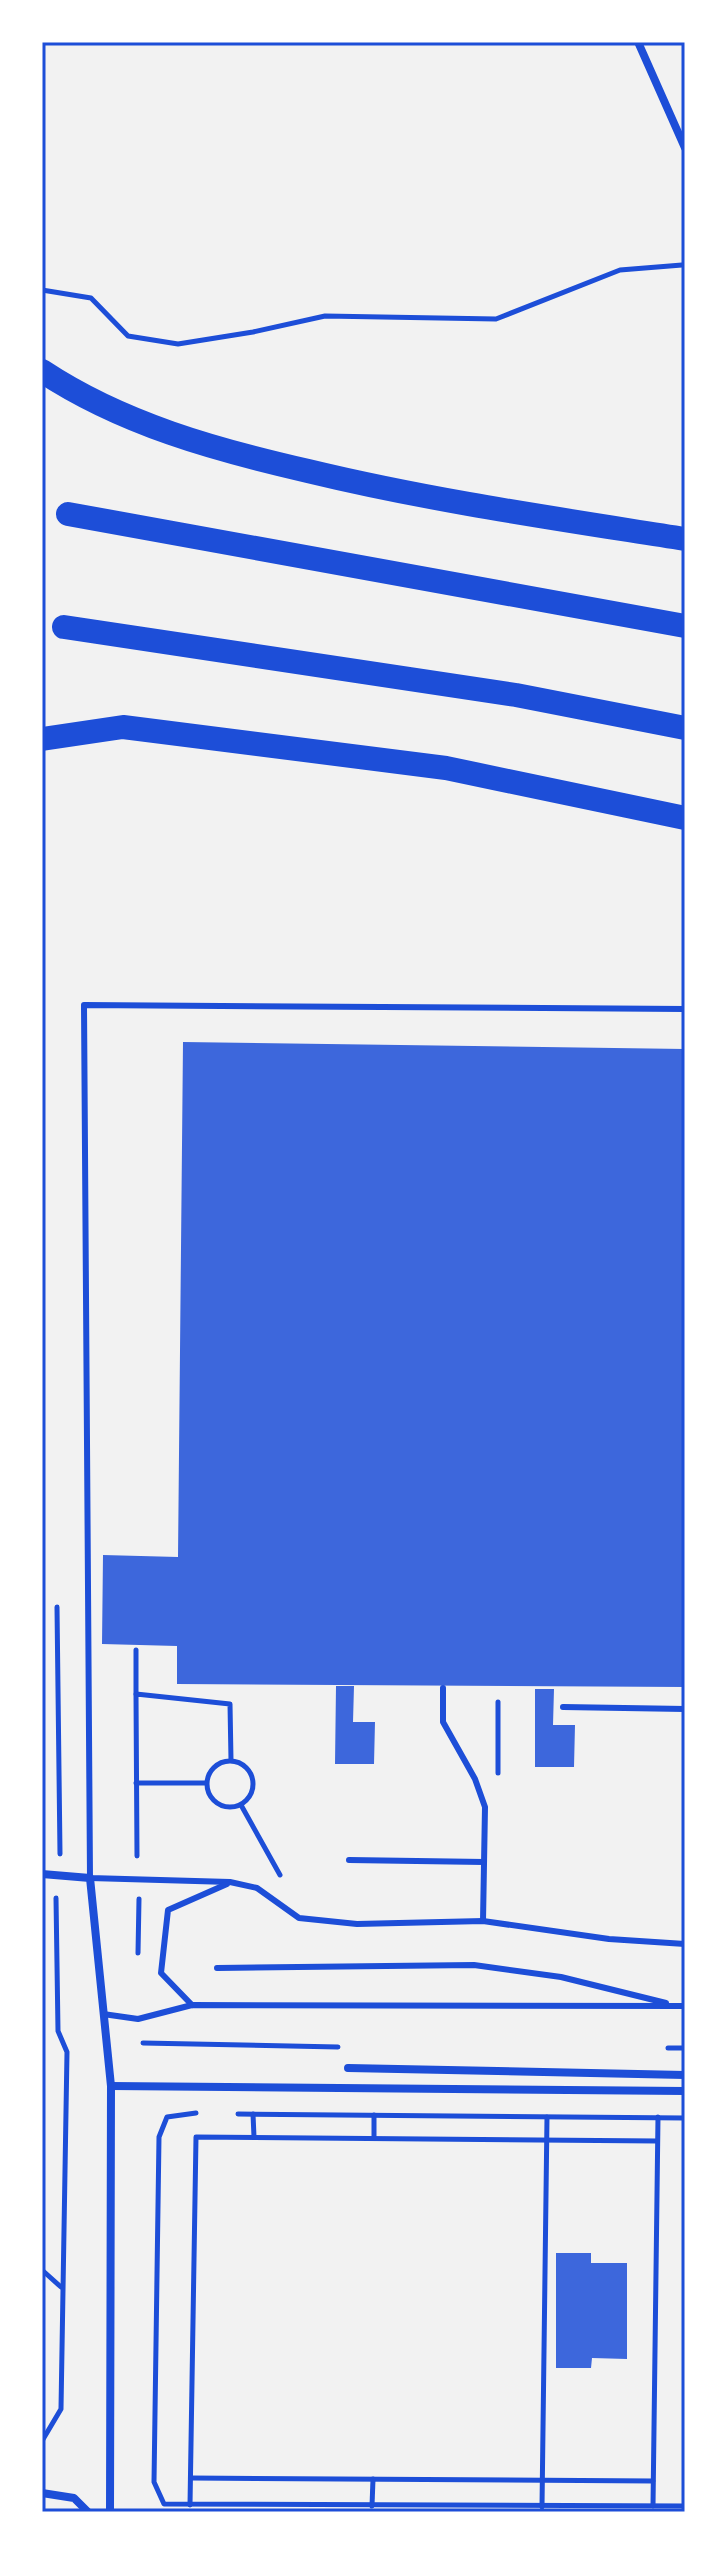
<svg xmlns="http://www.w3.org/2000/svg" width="727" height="2554" viewBox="0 0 727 2554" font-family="'Titillium Web',sans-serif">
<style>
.building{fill:#3d67dc}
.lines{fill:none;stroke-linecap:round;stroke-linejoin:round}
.path{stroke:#1d4ed8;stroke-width:5}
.service{stroke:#1d4ed8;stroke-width:6}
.minor{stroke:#1d4ed8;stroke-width:8}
.motorway{stroke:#1d4ed8;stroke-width:24}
.neatline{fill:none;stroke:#1d4ed8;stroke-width:3}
</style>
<rect width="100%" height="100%" fill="#f2f2f2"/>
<!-- building -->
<g class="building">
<polygon points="183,1042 685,1049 685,1687 177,1684 177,1646 102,1644 103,1555 178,1557"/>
<polygon points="336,1686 354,1686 353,1722 375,1722 374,1764 335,1764"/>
<polygon points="535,1689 554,1689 553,1725 575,1725 574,1767 535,1767"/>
<polygon points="556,2253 591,2253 591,2263 627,2263 627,2359 592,2358 591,2368 556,2368"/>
</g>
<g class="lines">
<!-- path -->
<g class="path">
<polyline points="42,290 91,298 128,336 178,344 253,332 325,316 496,319 620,270 682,265"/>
<polyline points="57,1607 60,1854"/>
<polyline points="136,1650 136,1694"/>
<circle cx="230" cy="1784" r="23"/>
<polyline points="498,1773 498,1702"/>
<polyline points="136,1783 206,1783"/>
<polyline points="241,1805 280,1875"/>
<polyline points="137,1856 136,1694 230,1704 231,1760"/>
<polyline points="138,1953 139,1899"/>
<polyline points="143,2043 338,2047"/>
<polyline points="668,2048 685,2048"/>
<polyline points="196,2113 167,2117 159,2137 154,2482 164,2504 685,2506"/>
<polyline points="238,2114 685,2118"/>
<polyline points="253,2114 254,2137"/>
<polyline points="374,2138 374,2115"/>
<polyline points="42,2270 61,2287"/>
<polyline points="42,2441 61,2409 67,2052 58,2031 56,1898"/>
<polyline points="191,2478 653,2481"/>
<polyline points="190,2505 196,2137 657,2141"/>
<polyline points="372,2506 373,2479"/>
<polyline points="653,2506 658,2117"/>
<polyline points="542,2507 547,2117"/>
</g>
<!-- service -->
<g class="service">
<polyline points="685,1009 84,1005 90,1878 230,1882 257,1888 299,1918 357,1924 483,1921 609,1939 685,1944"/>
<polyline points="443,1688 443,1722 475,1779 485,1807 483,1921"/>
<polyline points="563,1707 685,1709"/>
<polyline points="349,1860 484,1862"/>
<polyline points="217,1968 474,1965 561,1977 666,2003"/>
<polyline points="192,2005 161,1973 168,1910 227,1884"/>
<polyline points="103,2014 138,2019 192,2005 685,2006"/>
</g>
<!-- minor -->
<g class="minor">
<polyline points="638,42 685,148"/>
<polyline points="42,1874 90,1878 111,2086 110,2512"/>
<polyline points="348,2068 685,2075"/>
<polyline points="111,2086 685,2091"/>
<polyline points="42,2493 74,2498 88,2512"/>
</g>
<!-- motorway -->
<g class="motorway">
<path d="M42 371C122 424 216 450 308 471 432 501 559 519 685 539"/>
<polyline points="68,514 685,626"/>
<polyline points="64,627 516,695 685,728"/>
<polyline points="42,739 123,727 446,768 685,818"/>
</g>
</g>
<!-- border -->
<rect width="727" height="2554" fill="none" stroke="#ffffff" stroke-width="88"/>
<rect x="44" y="44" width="639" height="2466" class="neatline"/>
</svg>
